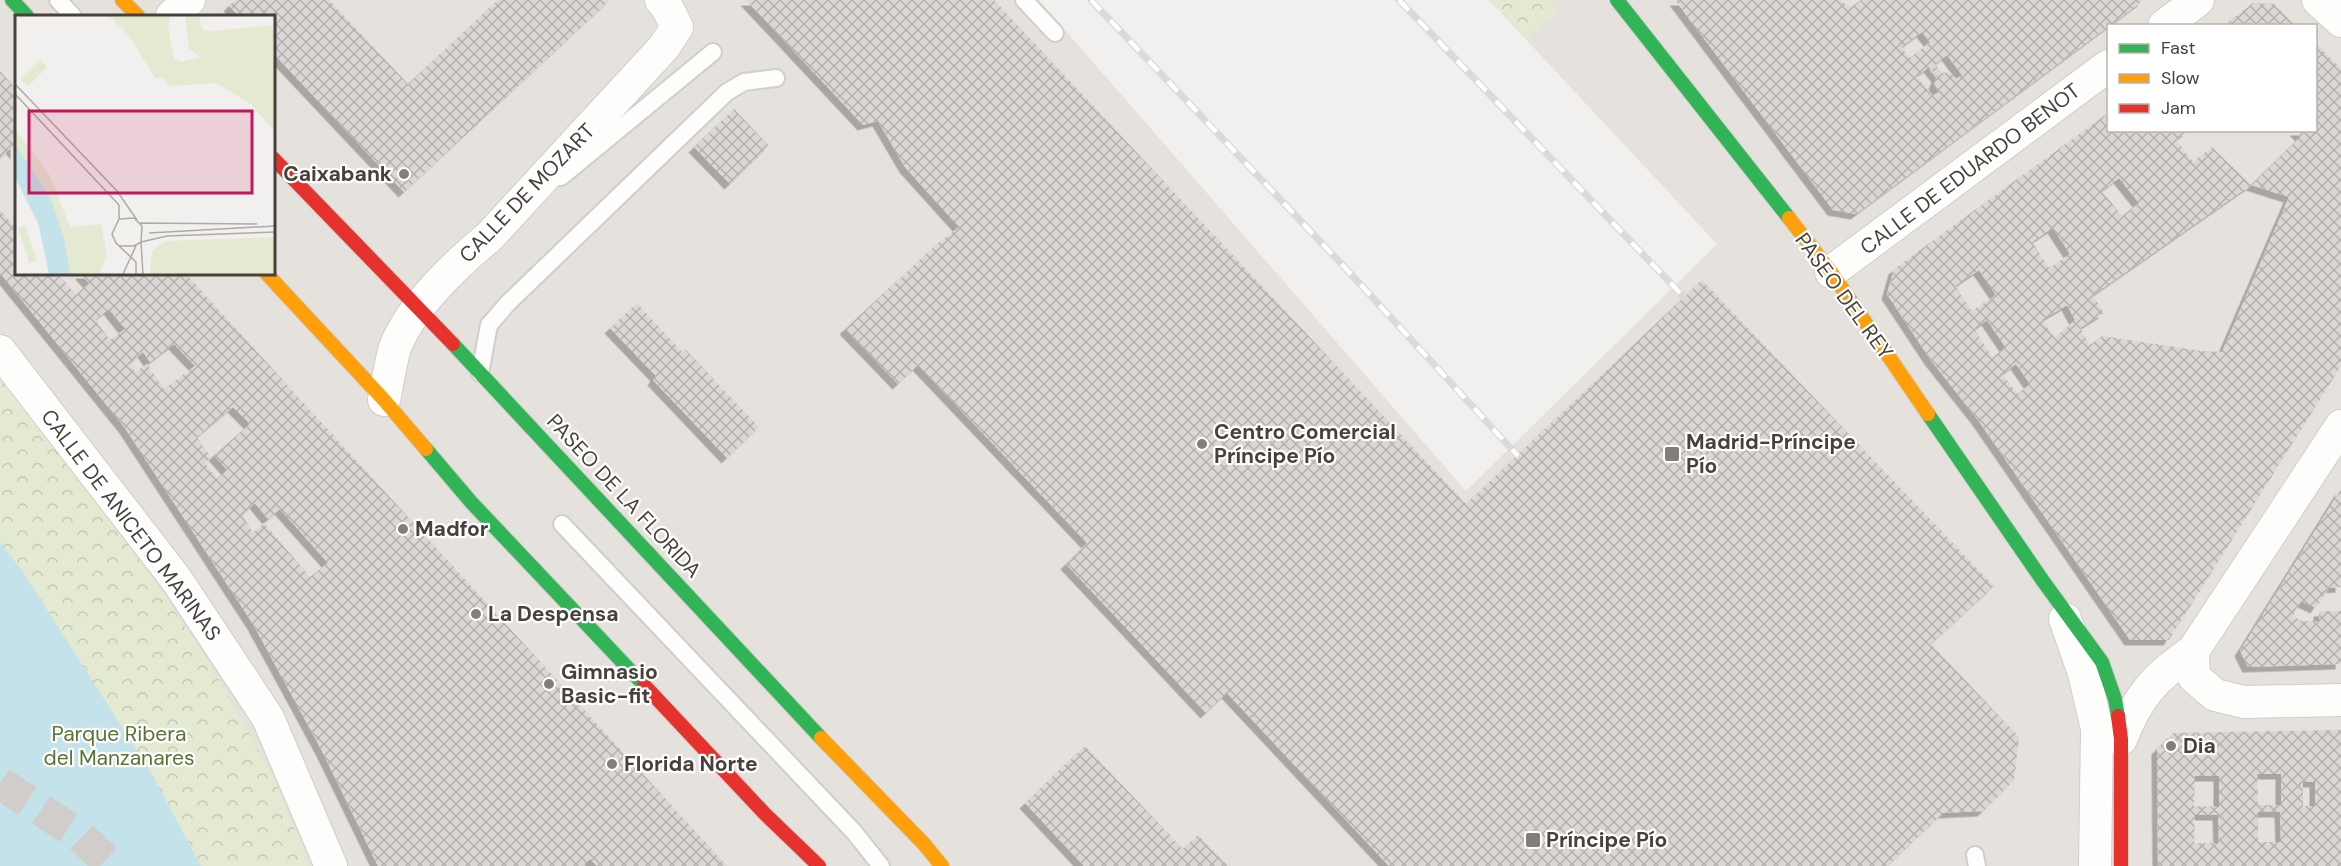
<svg xmlns="http://www.w3.org/2000/svg" width="2341" height="866" viewBox="0 0 2341 866" font-family="'DM Sans',sans-serif">
<style>
.residential{fill:#e5e1dd;fill-rule:evenodd}
.forest{fill:url(#forest-crowns)}
.water{fill:#c4e2ea}
.building{fill:url(#building-cross-hatch);fill-rule:evenodd;filter:url(#shadow)}
.lines{fill:none;stroke-linecap:round;stroke-linejoin:round}
.highway-tunnel{stroke:#d0cdca;stroke-width:33;stroke-dasharray:33 16;stroke-linecap:butt}
.lane-casing{stroke:#d0cecc;stroke-width:20}
.street-casing{stroke:#d0cecc;stroke-width:34}
.fast-casing{stroke:#d2cdc7;stroke-width:16}
.slow-casing{stroke:#d2cdc7;stroke-width:16}
.jam-casing{stroke:#d2cdc7;stroke-width:16}
.lane{stroke:#fdfdfc;stroke-width:16}
.street{stroke:#fdfdfc;stroke-width:32}
.fast{stroke:#30b455;stroke-width:14}
.slow{stroke:#ff9f0a;stroke-width:14}
.jam{stroke:#e5322d;stroke-width:14}
.rail-casing{stroke:#dadada;stroke-width:7}
.rail{stroke:#fff;stroke-width:4.5;stroke-dasharray:14;stroke-linecap:butt}
.poi-dot{fill:#847e79;stroke:#fff;stroke-width:2}
.labels{text-anchor:middle;dominant-baseline:central;stroke-width:4.5;stroke-linejoin:round;paint-order:stroke}
.street-label{font-size:21px;fill:#48403a;stroke:#fff}
.poi-label{font-size:21px;font-weight:bold;fill:#48403a;stroke:#fff;text-anchor:start}
.park-label{font-size:21px;fill:#587334;stroke:#fff}
.inset-road{fill:none;stroke:#aeaaa6;stroke-width:1.5}
.view{fill:#c2185b;fill-opacity:0.15;stroke:#c2185b;stroke-width:3}
.inset-edge{fill:none;stroke:#48403a;stroke-width:3}
</style>
<defs>
<pattern id="forest-crowns" width="20" height="18" patternUnits="userSpaceOnUse" patternTransform="scale(1.5)"><rect width="20" height="18" fill="#e4e9d1"/><path d="M2 6a3 3 0 1 1 6 0M12 15a3 3 0 1 1 6 0" fill="none" stroke="#c5c9b4"/></pattern>
<pattern id="building-cross-hatch" width="8" height="8" patternUnits="userSpaceOnUse" patternTransform="scale(1.5)"><rect width="8" height="8" fill="#dad7d5"/><path d="M0 0l8 8M0 8l8-8" fill="none" stroke="#b3b0ae"/></pattern>
<filter id="shadow"><feDropShadow dx="-5.5" dy="5.5" stdDeviation="0" flood-color="#0004"/></filter>
</defs>
<rect width="100%" height="100%" fill="#f2f0ee"/>
<!-- residential -->
<path class="residential" d="M0 0H1039L1466 491 1717 244 1489 0H2341V866H0ZM16 16H273V273H16ZM2108 26H2316V130H2108Z"/>
<!-- forest -->
<g class="forest">
<polygon points="1489,0 1549,0 1558,9 1527,39"/>
<polygon points="0,374 127,539 210,664 275,780 309,866 0,866"/>
</g>
<!-- water -->
<polygon class="water" points="0,542 23,572 153,776 201,866 0,866"/>
<!-- building -->
<g class="building">
<polygon points="235,0 329,0 408,84 498,0 610,0 404,192 273,53 273,16 239,16 229,6"/>
<polygon points="746,0 994,0 1466,504 1702,280 1994,586 1931,644 2019,737 2014,780 1983,811 1943,813 1887,866 1389,866 1227,693 1206,713 1066,564 1087,543 918,365 898,384 845,329 936,245 959,227 905,167 878,121 863,125"/>
<path d="M1675 0H1839L1851 7 1861 0H2144L1856 214 1833 210ZM1922 32 1930 42 1910 58 1901 47ZM1947 55 1962 75 1956 79 1950 72 1942 73 1935 64ZM1929 67 1937 77 1934 84 1939 92 1932 96 1917 76Z"/>
<polygon points="2253,3 2274,4 2296,26 2223,26"/>
<path d="M2316 44 2341 68V366L2169 640H2130L1978 420 1930 359 1887 294 1894 269 2108 113V130H2189L2176 140 2193 162 2212 147 2251 185 2301 136 2295 130H2316ZM2119 178 2139 203 2122 216 2102 191ZM2251 185 2289 197 2222 352 2201 351 2102 336 2090 345 2080 328 2104 313 2093 295ZM2053 228 2070 254 2049 268 2032 242ZM1979 270 1996 295 1972 311 1955 286ZM2067 305 2075 320 2055 338 2042 320ZM1987 320 2006 348 1992 357 1974 329ZM2016 364 2030 384 2018 394 2002 374Z"/>
<polygon points="0,71 16,89 16,154 11,148 0,158"/>
<polygon points="734,109 769,146 730,184 694,147"/>
<path d="M0 210 16 228V273H57L76 295 89 283 81 274 82 273H185L727 866H597L590 859 582 866H378L322 751 253 624 125 428 0 273ZM109 309 125 329 110 340 95 320ZM174 344 195 366 164 389 147 364 136 372 129 364 143 352 150 362ZM233 407 250 424 214 455 227 470 217 479 205 463 211 458 197 437ZM255 503 268 519 280 509 328 563 310 577 264 523 253 533 242 515Z"/>
<polygon points="637,303 682,352 685,349 759,427 727,458 653,380 656,376 610,328"/>
<polygon points="2341,489 2341,587 2329,588 2316,608 2301,601 2293,616 2301,621 2319,621 2319,611 2341,611 2341,664 2248,667 2240,651"/>
<path d="M2341 730V866H2158L2157 749 2173 733ZM2257 774H2281V805H2258ZM2195 776H2219V807L2194 806ZM2303 782H2315V806H2303ZM2258 812H2280L2281 842H2258ZM2195 815H2218L2219 843H2194Z"/>
<polygon points="1085,746 1183,849 1198,835 1228,866 1084,866 1025,803"/>
</g>
<g class="lines">
<!-- highway-tunnel -->
<polyline class="highway-tunnel" points="0,783 79,835 112,866"/>
<!-- lane casing -->
<g class="lane-casing">
<g id="lane">
<polyline points="58,0 73,16"/>
<polyline points="1024,0 1055,33"/>
<polyline points="561,177 713,52"/>
<polyline points="480,373 489,325 508,303 727,92 744,82 776,78"/>
<polyline points="562,524 854,832 881,866"/>
<polyline points="1975,855 1977,866"/>
</g>
</g>
<!-- street casing -->
<g class="street-casing">
<g id="street">
<polyline points="2318,0 2341,21"/>
<polyline points="172,16 189,0"/>
<polyline points="2164,26 2198,0"/>
<polyline points="1831,272 2108,66"/>
<polyline points="0,351 176,579 268,718 331,866"/>
<path d="M384 400C388 382 390 362 396 345 412 306 456 264 489 237L664 47 677 27 667 7 661 0"/>
<polyline points="2065,619 2084,673 2097,729 2095,866"/>
<polyline points="2193,651 2194,677 2215,695 2244,702 2341,700"/>
<path d="M2121 739C2138 696 2155 677 2193 651L2341 426"/>
</g>
</g>
<!-- fast casing -->
<g class="fast-casing">
<g id="fast">
<polyline points="12,0 27,16"/>
<polyline points="1617,0 1789,218"/>
<polyline points="453,344 821,738"/>
<polyline points="1928,414 2043,581 2102,662 2115,699 2118,716"/>
<polyline points="426,449 471,502 644,685"/>
</g>
</g>
<!-- slow casing -->
<g class="slow-casing">
<g id="slow">
<polyline points="122,0 138,16"/>
<polyline points="1789,218 1831,272 1928,414"/>
<polyline points="266,273 384,400 426,449"/>
<polyline points="821,738 924,844 942,866"/>
</g>
</g>
<!-- jam casing -->
<g class="jam-casing">
<g id="jam">
<polyline points="273,158 453,344"/>
<polyline points="644,685 765,814 819,866"/>
<polyline points="2118,716 2121,739 2121,866"/>
</g>
</g>
<!-- lane -->
<use href="#lane" class="lane"/>
<!-- street -->
<use href="#street" class="street"/>
<!-- fast -->
<use href="#fast" class="fast"/>
<!-- slow -->
<use href="#slow" class="slow"/>
<!-- jam -->
<use href="#jam" class="jam"/>
<!-- rail casing -->
<g class="rail-casing">
<g id="rail">
<polyline points="1091,0 1350,273 1518,456"/>
<polyline points="1399,0 1684,297"/>
</g>
</g>
<!-- rail -->
<use href="#rail" class="rail"/>
</g>
<!-- markers -->
<g class="poi-dot">
<circle cx="404" cy="174" r="6"/>
<circle cx="1202" cy="444" r="6"/>
<rect x="1664" y="446" width="16" height="16" rx="3"/>
<circle cx="403" cy="529" r="6"/>
<circle cx="476" cy="614" r="6"/>
<circle cx="549" cy="684" r="6"/>
<circle cx="2171" cy="746" r="6"/>
<circle cx="612" cy="764" r="6"/>
<rect x="1525" y="832" width="16" height="16" rx="3"/>
</g>
<g class="labels">
<!-- street labels -->
<g class="street-label">
<text transform="translate(1970 169) rotate(-37)">CALLE DE EDUARDO BENOT</text>
<text transform="translate(527 193) rotate(-46)">CALLE DE MOZART</text>
<text transform="translate(1844 296) rotate(54)">PASEO DEL REY</text>
<text transform="translate(624 496) rotate(47)">PASEO DE LA FLORIDA</text>
<text transform="translate(131 525) rotate(53)">CALLE DE ANICETO MARINAS</text>
</g>
<!-- poi labels -->
<g class="poi-label">
<text x="392" y="174" text-anchor="end">Caixabank</text>
<text x="1214" y="432">Centro Comercial<tspan x="1214" dy="24">Príncipe Pío</tspan></text>
<text x="1686" y="442">Madrid-Príncipe<tspan x="1686" dy="24">Pío</tspan></text>
<text x="415" y="529">Madfor</text>
<text x="488" y="614">La Despensa</text>
<text x="561" y="672">Gimnasio<tspan x="561" dy="24">Basic-fit</tspan></text>
<text x="2183" y="746">Dia</text>
<text x="624" y="764">Florida Norte</text>
<text x="1546" y="840">Príncipe Pío</text>
</g>
<!-- park labels -->
<g class="park-label">
<text x="119" y="734">Parque Ribera<tspan x="119" dy="24">del Manzanares</tspan></text>
</g>
</g>
<!-- overview -->
<g transform="translate(15 15)">
<rect width="260" height="260" fill="#f2f0ee"/>
<path d="M93 0H156L153 11 159 44 167 47 186 42 174 34 170 0H184L187 14 197 16 259 10V116L236 89 201 68 155 71 149 64 140 63 115 22ZM25 44 32 52 13 72 5 64ZM0 114 34 159 55 212 86 209 92 241 85 256 91 259H55L50 227 26 216 0 162ZM10 210 22 246 14 248 3 213ZM259 222V259H135L137 236 151 226Z" fill="#e4e9d1"/>
<path d="M0 129 36 184 50 227 55 259H34L23 207 0 162Z" fill="#c4e2ea"/>
<path class="inset-road" d="M0 69 102 176 122 205M0 79 104 190V204M125 208 242 209M134 218 260 211M126 227 152 221 260 217M126 227 128 259M104 231H119L126 227 127 211 119 203 104 204 97 219 101 228 121 247V259M108 259 121 231"/>
<path class="view" d="M14 96H237V178H14Z"/>
<rect width="260" height="260" class="inset-edge"/>
</g>
<!-- legend -->
<rect x="2107" y="24" width="210" height="108" fill="#ffffff" stroke="#b6b3b0" stroke-width="1.5"/>
<rect x="2119" y="44" width="30" height="9" fill="#30b455" stroke="#b6b3b0" stroke-width="1.5"/>
<text x="2161" y="54" font-size="18" fill="#48403a">Fast</text>
<rect x="2119" y="74" width="30" height="9" fill="#ff9f0a" stroke="#b6b3b0" stroke-width="1.5"/>
<text x="2161" y="84" font-size="18" fill="#48403a">Slow</text>
<rect x="2119" y="104" width="30" height="9" fill="#e5322d" stroke="#b6b3b0" stroke-width="1.5"/>
<text x="2161" y="114" font-size="18" fill="#48403a">Jam</text>
</svg>
